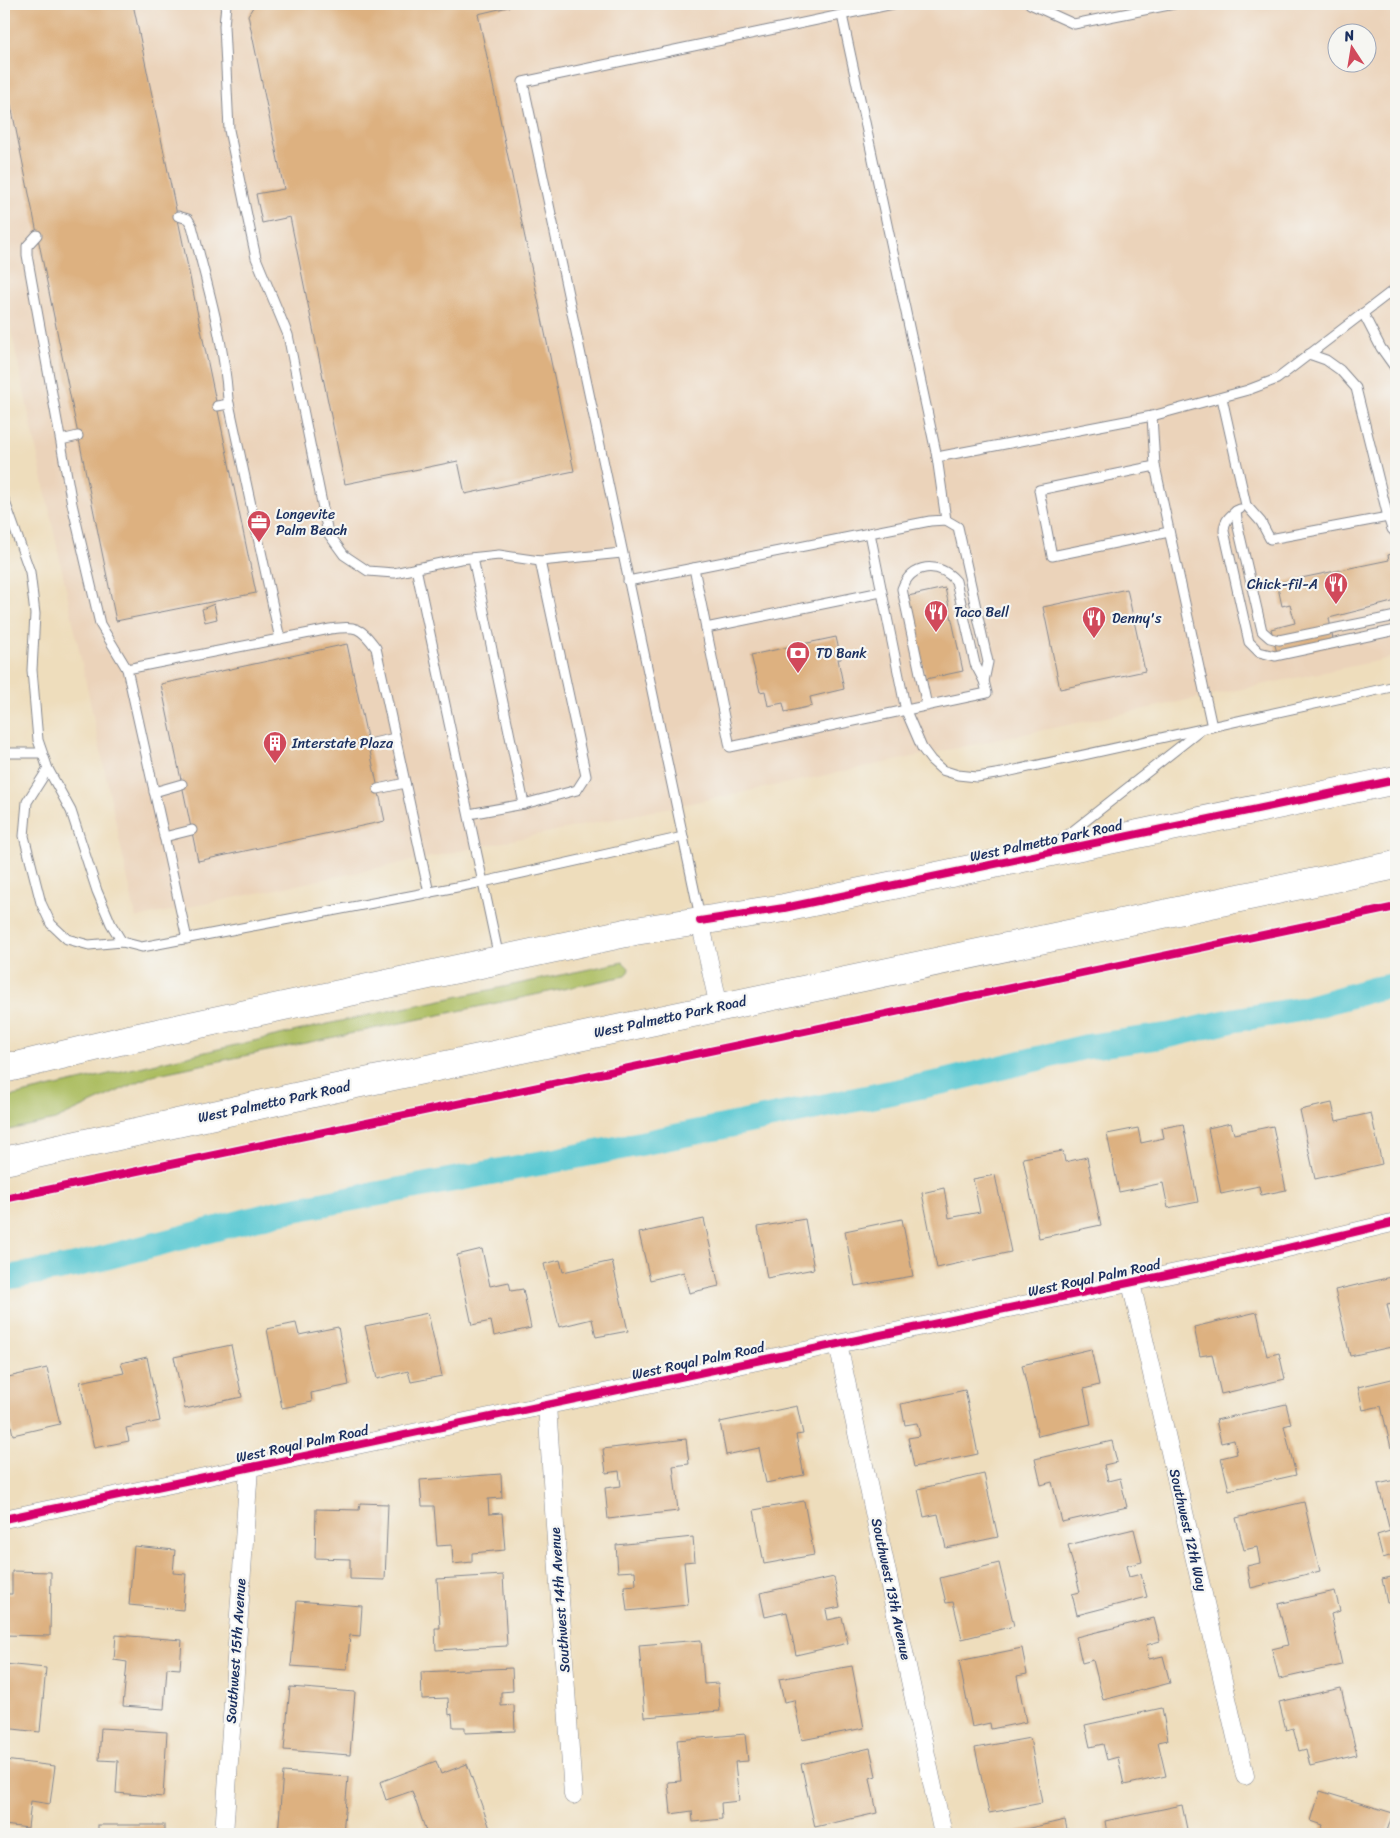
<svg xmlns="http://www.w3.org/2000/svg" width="1400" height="1838" viewBox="0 0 1400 1838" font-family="Sriracha,sans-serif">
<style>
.built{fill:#ebd3ba;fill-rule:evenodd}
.green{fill:#acbd60;stroke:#64765f}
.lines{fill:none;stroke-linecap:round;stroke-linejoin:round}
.canal{stroke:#5cc9d3;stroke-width:25}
.building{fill:#ddb180}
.service-casing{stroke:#84868d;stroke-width:11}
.minor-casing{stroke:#84868d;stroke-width:19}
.primary-casing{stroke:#84868d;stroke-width:29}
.motorway-casing{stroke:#84868d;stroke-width:29}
.service{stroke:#fff;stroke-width:9}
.minor{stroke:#fff;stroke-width:18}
.primary{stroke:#fff;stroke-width:28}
.motorway{stroke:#fff;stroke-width:28}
.cycleway-casing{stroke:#f6f6f2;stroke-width:11}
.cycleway{stroke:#d6006c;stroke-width:8}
.labels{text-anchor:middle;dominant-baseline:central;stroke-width:4.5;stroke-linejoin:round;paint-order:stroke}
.poi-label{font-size:14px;fill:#1b2f5e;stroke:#f6f6f2;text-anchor:start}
.street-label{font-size:14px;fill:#1b2f5e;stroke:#f6f6f2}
</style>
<rect width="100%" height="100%" fill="#f6f6f2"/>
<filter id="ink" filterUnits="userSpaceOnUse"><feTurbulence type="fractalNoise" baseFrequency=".02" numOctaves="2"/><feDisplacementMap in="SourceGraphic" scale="10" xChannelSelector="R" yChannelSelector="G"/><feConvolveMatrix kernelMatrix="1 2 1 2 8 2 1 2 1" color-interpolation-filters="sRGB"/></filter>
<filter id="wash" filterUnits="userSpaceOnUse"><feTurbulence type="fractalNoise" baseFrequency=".0096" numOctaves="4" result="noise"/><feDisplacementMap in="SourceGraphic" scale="20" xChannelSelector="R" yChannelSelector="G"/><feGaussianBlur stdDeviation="1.12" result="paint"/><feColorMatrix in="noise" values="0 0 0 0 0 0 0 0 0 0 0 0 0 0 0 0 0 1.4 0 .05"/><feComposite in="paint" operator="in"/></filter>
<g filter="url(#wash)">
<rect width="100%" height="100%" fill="#eeddbc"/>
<!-- built -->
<path class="built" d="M4 4H1396V657L136 918 4 297ZM1338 32H1368V62H1338Z"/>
<!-- green -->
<polygon class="green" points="623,962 629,968 628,973 625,976 153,1075 55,1120 4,1131 4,1098 341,1021"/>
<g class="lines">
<!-- canal -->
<polyline class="canal" points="4,1278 73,1266 276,1213 594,1153 942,1082 1085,1047 1171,1035 1234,1020 1303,1009 1374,989 1396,985"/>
</g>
<g id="blocks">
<!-- building -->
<g class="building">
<polygon points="4,4 133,4 256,593 116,621 4,71"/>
<polygon points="255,4 521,4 478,14 574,471 465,494 458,461 345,484 290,217 262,223 256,194 284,189 248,15"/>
<polygon points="1396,553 1396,601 1329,618 1334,645 1278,657 1271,629 1295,623 1290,604 1282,606 1277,583 1389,560 1388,555"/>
<polygon points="945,588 963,671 926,679 908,596"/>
<polygon points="1127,589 1145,671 1060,689 1043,607"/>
<polygon points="214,604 217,619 205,622 202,609"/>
<polygon points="836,637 841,659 838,659 844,689 810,697 812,706 785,712 783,703 768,706 765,691 760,692 751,655"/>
<polygon points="347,644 385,821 198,861 161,684"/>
<polygon points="1332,1103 1336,1121 1371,1113 1382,1164 1315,1179 1300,1110"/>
<polygon points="1231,1123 1234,1134 1273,1126 1286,1190 1261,1195 1259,1186 1221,1194 1208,1128"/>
<polygon points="1183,1124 1198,1202 1168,1208 1163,1183 1119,1192 1107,1134 1138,1128 1141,1143 1164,1138 1162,1128"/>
<polygon points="1063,1151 1065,1162 1087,1157 1101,1225 1039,1238 1023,1158"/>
<polygon points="995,1175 1011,1252 937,1268 922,1193 944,1188 949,1218 980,1212 973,1179"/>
<polygon points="704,1219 719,1286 689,1293 684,1272 650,1280 639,1233"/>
<polygon points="805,1219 814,1269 767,1278 758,1227"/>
<polygon points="902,1219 913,1276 855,1286 845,1231"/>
<polygon points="482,1249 490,1286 509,1282 511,1291 523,1289 531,1328 494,1336 491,1321 472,1325 457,1255"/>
<polygon points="560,1260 563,1272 612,1261 628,1331 596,1337 592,1319 559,1327 544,1264"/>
<polygon points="1396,1276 1396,1302 1387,1304 1396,1346 1350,1356 1335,1290"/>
<polygon points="1257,1312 1267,1356 1279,1353 1285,1379 1221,1394 1212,1354 1200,1356 1194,1327"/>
<polygon points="428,1313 442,1376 411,1382 408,1371 377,1379 365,1326"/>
<polygon points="296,1323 299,1335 338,1327 349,1385 311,1393 312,1402 282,1408 267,1329"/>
<polygon points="231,1345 242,1397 185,1409 174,1357"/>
<polygon points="1091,1349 1099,1385 1084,1389 1091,1424 1038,1436 1022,1365"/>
<polygon points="147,1357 160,1421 126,1428 129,1441 94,1448 80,1382 124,1373 121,1363"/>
<polygon points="47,1368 60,1424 13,1435 10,1421 4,1423 4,1378"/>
<polygon points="1396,1378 1396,1447 1391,1448 1381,1406 1363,1410 1358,1387"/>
<polygon points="965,1390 978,1454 914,1467 908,1438 920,1436 917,1423 905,1425 901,1404"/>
<polygon points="1286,1404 1291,1424 1284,1426 1296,1475 1229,1490 1221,1458 1237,1454 1234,1440 1221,1443 1216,1420"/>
<polygon points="797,1406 803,1434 796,1435 804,1475 766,1483 759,1448 726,1455 720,1422"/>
<polygon points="686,1439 689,1464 673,1466 678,1511 608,1519 605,1488 621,1486 619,1471 606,1473 603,1449"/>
<polygon points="1112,1441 1117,1462 1104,1465 1108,1481 1120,1478 1127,1507 1062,1522 1052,1482 1041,1485 1035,1459"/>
<polygon points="501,1474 502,1498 488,1499 489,1514 502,1513 505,1550 472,1553 472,1562 453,1564 452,1545 437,1546 434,1506 422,1506 420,1480"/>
<polygon points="984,1474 998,1537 946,1548 938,1514 924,1517 918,1489"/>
<polygon points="1396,1480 1396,1554 1383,1558 1377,1535 1390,1531 1378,1484"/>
<polygon points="804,1501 814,1555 764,1564 754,1510"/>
<polygon points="1304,1502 1320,1571 1251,1588 1247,1566 1260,1563 1257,1547 1244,1550 1236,1518"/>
<polygon points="360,1503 388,1504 385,1580 350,1579 350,1559 315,1558 316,1509 359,1510"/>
<polygon points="1134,1529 1142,1562 1126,1566 1129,1577 1141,1574 1147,1597 1077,1615 1072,1594 1080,1592 1068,1545"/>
<polygon points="693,1537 695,1561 684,1562 688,1605 627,1611 624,1586 636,1585 635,1571 618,1572 616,1545"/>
<polygon points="134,1546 175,1550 173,1573 186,1574 183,1610 129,1605"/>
<polygon points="999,1563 1014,1626 962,1639 953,1602 946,1603 940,1578"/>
<polygon points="12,1571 51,1572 50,1636 4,1635 4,1594 12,1594"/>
<polygon points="503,1575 507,1646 436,1650 435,1628 440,1628 437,1579"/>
<polygon points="1396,1576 1396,1602 1387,1603 1382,1579"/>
<polygon points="834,1577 840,1607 826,1610 828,1620 842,1617 848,1643 796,1655 787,1612 765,1617 760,1593"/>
<polygon points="1335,1591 1340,1611 1331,1614 1342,1665 1279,1679 1272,1649 1288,1645 1278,1604"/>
<polygon points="297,1601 362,1606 360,1636 350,1635 347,1670 291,1666"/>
<polygon points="1154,1618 1160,1641 1146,1645 1149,1659 1163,1656 1170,1683 1103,1700 1093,1660 1082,1663 1076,1637"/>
<polygon points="116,1635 182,1640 180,1669 167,1668 164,1709 123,1706 127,1662 114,1660"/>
<polygon points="701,1640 704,1684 718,1683 720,1711 645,1717 639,1645"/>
<polygon points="1022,1648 1027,1674 1017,1676 1026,1722 991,1729 990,1723 972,1727 959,1661"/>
<polygon points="4,1664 46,1668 40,1732 4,1728"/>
<polygon points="852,1666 864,1728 802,1740 794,1700 784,1702 779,1679"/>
<polygon points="512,1668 513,1691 501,1692 501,1706 514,1705 515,1731 465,1733 465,1727 453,1727 452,1714 449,1715 448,1698 422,1699 421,1672"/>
<polygon points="290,1687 355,1692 350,1755 284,1750"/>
<polygon points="1341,1688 1357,1755 1310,1766 1306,1749 1299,1751 1293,1728 1286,1730 1279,1702"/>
<polygon points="1162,1708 1168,1740 1158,1742 1166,1776 1124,1785 1118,1757 1107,1760 1103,1744 1090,1747 1085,1725"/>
<polygon points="101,1728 167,1732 163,1797 116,1793 118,1761 99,1760"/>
<polygon points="745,1734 748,1761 735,1762 739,1801 721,1803 722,1819 693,1822 692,1811 671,1814 668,1782 681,1781 677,1740"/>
<polygon points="1030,1738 1042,1803 989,1813 975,1748"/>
<polygon points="870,1748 876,1776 870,1778 877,1813 815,1827 801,1764"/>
<polygon points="4,1760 55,1766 50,1804 31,1801 28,1828 4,1825"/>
<polygon points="436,1761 441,1774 467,1764 492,1834 427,1834 412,1791 386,1800 380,1782"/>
<polygon points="283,1772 348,1777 343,1834 278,1834"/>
<polygon points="1320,1791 1393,1813 1386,1834 1320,1834 1323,1825 1311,1821"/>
<polygon points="1182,1805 1188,1834 1107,1834 1105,1821"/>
<polygon points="1065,1820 1068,1834 1008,1834 1008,1833"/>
<rect x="98" y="1825" width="66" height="9"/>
</g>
</g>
</g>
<g filter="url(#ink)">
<use href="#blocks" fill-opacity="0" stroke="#84868d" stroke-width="1"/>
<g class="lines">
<!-- service casing -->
<g class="service-casing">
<g id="service">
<polyline points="226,4 224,26 229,130 256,258 288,335 328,533 344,555 368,571 394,573 460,559 499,555 540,561 622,553"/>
<polyline points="1030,4 1074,24 1174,4"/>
<path d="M178 216 188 219 192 226C207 283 224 341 228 399L280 639"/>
<polyline points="37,235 27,246 27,255 72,504 100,624 127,669"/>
<polyline points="1363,313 1381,348 1396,369"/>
<polyline points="1222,398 1246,505 1261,522 1270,539 1388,517 1356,388 1340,370 1326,360 1309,354"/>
<polyline points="217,406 229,404"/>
<polyline points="1152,416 1155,466 1212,727"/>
<polyline points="61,440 78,436"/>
<polyline points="937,457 1152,416 1248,390 1277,379 1396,288"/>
<polyline points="1155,466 1039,490 1052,556 1169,532"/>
<polyline points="4,499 30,572 35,614 32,670 38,740 48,769 71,811 97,891 111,924 122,942"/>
<polyline points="1240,509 1236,511 1238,527 1262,631 1270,638 1279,640 1396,616"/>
<path d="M1236 511C1229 517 1224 521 1224 531L1249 642 1259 652 1275 656 1396 630"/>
<polyline points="1388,517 1392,529 1396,533"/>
<polyline points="946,520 958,527 988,662 984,681"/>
<polyline points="870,533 906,711 922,748 931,760 942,770 958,775 977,777 1002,773 1396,686"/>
<polyline points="473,558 524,804 577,790 586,776 540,561"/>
<polyline points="416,568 499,958"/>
<path d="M694 568 730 747 987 693 984 681 975 664 956 581C939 561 911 563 902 589L927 706"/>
<polyline points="628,581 930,521 946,520 937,457 842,15"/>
<polyline points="706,628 881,592"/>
<polyline points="369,744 395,738"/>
<polyline points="4,753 42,753"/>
<polyline points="48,769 27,802 24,836 41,903 51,924 67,939 89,945 122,942 142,947 483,882 683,837"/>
<polyline points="378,789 405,783"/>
<polyline points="154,792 182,784"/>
<polyline points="469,814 524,804"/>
<polyline points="164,837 192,830"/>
<polyline points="1060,841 1201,730"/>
<polyline points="700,917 523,82 893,4"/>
<path d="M187 939 127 669 330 629C356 626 360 626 376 648L429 893"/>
</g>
</g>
<!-- minor casing -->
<g class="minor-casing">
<g id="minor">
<polyline points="700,921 719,1007"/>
<polyline points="1131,1283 1245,1776"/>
<polyline points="838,1344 943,1834"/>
<polyline points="547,1405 573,1795"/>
<polyline points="4,1519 1233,1261 1396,1222"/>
<polyline points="224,1834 249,1468"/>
</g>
</g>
<!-- primary casing -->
<g class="primary-casing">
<g id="primary">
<polyline points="4,1069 120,1041 635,931 784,908 1396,780"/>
<polyline points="4,1161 332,1089 1396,865"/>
</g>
</g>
<!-- motorway casing -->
<g class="motorway-casing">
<polyline id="motorway" points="4,1066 15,1066"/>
</g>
<!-- service -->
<use href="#service" class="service"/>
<!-- minor -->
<use href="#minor" class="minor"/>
<!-- primary -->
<use href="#primary" class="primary"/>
<!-- motorway -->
<use href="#motorway" class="motorway"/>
<!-- cycleway casing -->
<g class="cycleway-casing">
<g id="cycleway">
<polyline points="700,921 784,908 1396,780"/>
<polyline points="4,1199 1396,907"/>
<polyline points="4,1519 1233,1261 1396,1222"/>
</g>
</g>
<!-- cycleway -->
<use href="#cycleway" class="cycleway"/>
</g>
</g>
<!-- icons -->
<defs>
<g id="office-pin" transform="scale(1.25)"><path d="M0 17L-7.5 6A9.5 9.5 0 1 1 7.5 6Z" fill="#d1495b" stroke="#f6f6f2"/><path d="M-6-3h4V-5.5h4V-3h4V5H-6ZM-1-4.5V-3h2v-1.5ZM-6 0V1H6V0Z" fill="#fff"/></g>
<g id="restaurant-pin" transform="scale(1.25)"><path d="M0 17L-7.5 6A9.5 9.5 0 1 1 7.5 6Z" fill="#d1495b" stroke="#f6f6f2"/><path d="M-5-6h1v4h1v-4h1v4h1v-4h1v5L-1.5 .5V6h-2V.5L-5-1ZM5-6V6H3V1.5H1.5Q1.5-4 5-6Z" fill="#fff"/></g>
<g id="bank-pin" transform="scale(1.25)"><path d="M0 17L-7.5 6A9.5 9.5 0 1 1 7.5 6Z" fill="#d1495b" stroke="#f6f6f2"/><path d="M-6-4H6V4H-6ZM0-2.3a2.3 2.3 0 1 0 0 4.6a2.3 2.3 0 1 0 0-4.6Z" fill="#fff"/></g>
<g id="building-pin" transform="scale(1.25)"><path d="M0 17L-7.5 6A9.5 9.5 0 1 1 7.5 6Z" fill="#d1495b" stroke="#f6f6f2"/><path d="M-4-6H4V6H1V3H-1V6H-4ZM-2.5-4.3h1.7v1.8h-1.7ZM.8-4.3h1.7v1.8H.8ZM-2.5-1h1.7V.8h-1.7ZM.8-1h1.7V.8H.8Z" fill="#fff"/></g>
</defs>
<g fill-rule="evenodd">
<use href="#office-pin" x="259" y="522"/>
<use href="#restaurant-pin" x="1336" y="584"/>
<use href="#restaurant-pin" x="936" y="612"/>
<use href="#restaurant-pin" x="1094" y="618"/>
<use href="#bank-pin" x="798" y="653"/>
<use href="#building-pin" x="275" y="743"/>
</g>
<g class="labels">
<!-- poi labels -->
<g class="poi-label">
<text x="276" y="514">Longevite<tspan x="276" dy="16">Palm Beach</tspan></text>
<text x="1318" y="584" text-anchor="end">Chick-fil-A</text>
<text x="954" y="612">Taco Bell</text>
<text x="1112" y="618">Denny's</text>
<text x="816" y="653">TD Bank</text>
<text x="292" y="743">Interstate Plaza</text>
</g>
<!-- street labels -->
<g class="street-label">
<text transform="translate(1046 841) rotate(-12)">West Palmetto Park Road</text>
<text transform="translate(670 1017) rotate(-12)">West Palmetto Park Road</text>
<text transform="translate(274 1102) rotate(-12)">West Palmetto Park Road</text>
<text transform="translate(1094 1278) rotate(-12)">West Royal Palm Road</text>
<text transform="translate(698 1361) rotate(-12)">West Royal Palm Road</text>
<text transform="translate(302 1444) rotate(-12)">West Royal Palm Road</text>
<text transform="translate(1188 1530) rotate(77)">Southwest 12th Way</text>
<text transform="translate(891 1589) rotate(78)">Southwest 13th Avenue</text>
<text transform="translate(560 1600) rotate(-94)">Southwest 14th Avenue</text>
<text transform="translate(236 1651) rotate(-86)">Southwest 15th Avenue</text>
</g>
</g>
<!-- margin -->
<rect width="1400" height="1838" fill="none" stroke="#f6f6f2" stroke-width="20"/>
<!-- north arrow -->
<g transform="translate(1352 48) rotate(348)"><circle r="24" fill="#f6f6f2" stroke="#9ea6b7"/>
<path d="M0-4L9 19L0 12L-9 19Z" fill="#d1495b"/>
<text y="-8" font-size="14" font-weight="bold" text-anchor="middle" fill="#1b2f5e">N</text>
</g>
</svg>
